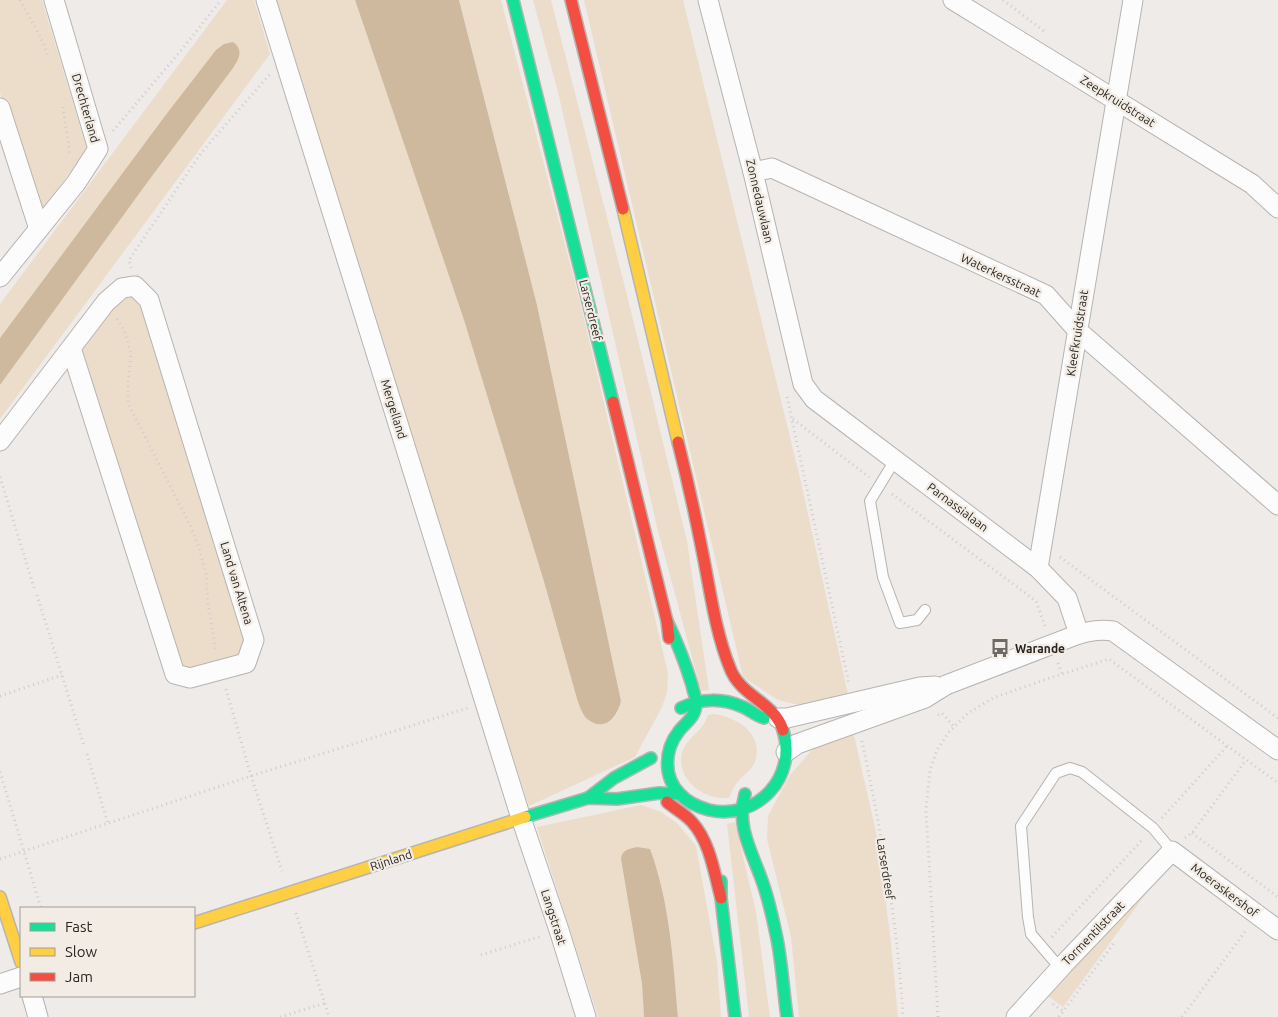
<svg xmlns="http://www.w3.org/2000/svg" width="1278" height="1017" viewBox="0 0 1278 1017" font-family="Ubuntu,sans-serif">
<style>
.green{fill:#ecddcb}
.water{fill:#ceb99e}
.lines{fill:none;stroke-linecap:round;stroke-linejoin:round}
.lane-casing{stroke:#b6b4b1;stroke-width:12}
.street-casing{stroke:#b6b4b1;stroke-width:21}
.fast-casing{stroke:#b6b4b1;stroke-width:14}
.slow-casing{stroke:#b6b4b1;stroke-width:14}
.jam-casing{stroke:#b6b4b1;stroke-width:14}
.path{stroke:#cecccb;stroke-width:3;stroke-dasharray:1 4;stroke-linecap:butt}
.lane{stroke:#fcfcfc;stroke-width:10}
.street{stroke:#fcfcfc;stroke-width:19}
.fast{stroke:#16e098;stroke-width:11}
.slow{stroke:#ffcf43;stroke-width:11}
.jam{stroke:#f24e42;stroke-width:11}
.labels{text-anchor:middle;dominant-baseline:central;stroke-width:4.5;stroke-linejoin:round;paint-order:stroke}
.street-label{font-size:12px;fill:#272522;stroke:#f2ece4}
.poi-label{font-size:12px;font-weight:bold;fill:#272522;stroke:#f2ece4;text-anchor:start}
</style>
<rect width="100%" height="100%" fill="#eeebe8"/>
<!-- green -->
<g class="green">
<polygon points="0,0 42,0 87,149 38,216 0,93"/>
<polygon points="227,0 254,0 270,54 0,419 0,385 152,176 98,206 0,338 0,304"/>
<polygon points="273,0 355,0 464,320 545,585 577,699 613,719 618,712 621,701 537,305 459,0 501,0 580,302 668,673 667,692 662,707 635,757 529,806 480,657"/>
<polygon points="533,0 551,0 628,299 687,541 709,690 701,691 657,527 558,92"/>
<polygon points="584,0 683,0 800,478 849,699 799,705 778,700 743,677"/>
<polygon points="138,273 192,457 254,649 187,671 179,667 80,351"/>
<path d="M714 714C738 717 766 736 754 764 751 770 746 773 741 778 735 784 732 791 729 798 721 798 713 798 706 794 688 787 674 765 685 746 693 734 703 730 708 715Z"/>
<polygon points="853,731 876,832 890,934 898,1017 799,1017 791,937 767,839 768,816 790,775 813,749"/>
<polygon points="641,805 661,812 677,823 696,846 717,962 721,1017 678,1017 666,915 658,872 621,859 642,984 644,1017 598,1017 537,827"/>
<polygon points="735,822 756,912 770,1017 749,1017 727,824"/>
<polygon points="1153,884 1063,1007 1047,995"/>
</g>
<!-- water -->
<g class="water">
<path d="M355 0H459L537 305 621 701C617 719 603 733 586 718 582 713 579 705 577 699L545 585 464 320Z"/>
<path d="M233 42C244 50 239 59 233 68L152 176 0 385V338L168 112 216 50 224 44Z"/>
<path d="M637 847 650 849C670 902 673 962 678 1017H644L642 984 621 859C622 850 628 849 637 847Z"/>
</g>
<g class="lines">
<!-- lane casing -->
<g class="lane-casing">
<g id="lane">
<polyline points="895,460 870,501 883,577 900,623 917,620 925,610"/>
<polyline points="1060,968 1031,934 1028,917 1021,826 1056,773 1070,768 1082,772 1153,828 1172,851"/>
</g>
</g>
<!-- street casing -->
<g class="street-casing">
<g id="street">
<polyline points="266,0 521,818 559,930 586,1017"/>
<polyline points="708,0 753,172 803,384 814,399 1038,568 1067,598 1079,634"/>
<polyline points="953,0 1252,184 1278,208"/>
<polyline points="0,108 39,229"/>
<polyline points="753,172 772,168 1046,295 1078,331 1278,505"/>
<polyline points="0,277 76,183 98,149 54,0"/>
<polyline points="0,441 106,302 122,288 135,286 149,300 254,640 246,663 190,678 175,674 71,348"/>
<polyline points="1038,568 1133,0"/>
<polyline points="778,718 787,718 920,687 935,686"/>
<path d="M786 752 797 744 925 698 946 685 1079 634C1091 631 1100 629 1113 631L1278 750"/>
<polyline points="0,984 21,977"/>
<polyline points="32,996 38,1017"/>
<polyline points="1016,1017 1064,964 1172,851 1278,930"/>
</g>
</g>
<!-- fast casing -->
<g class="fast-casing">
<g id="fast">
<polyline points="513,0 613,402"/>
<path d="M667 621C677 642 685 662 692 685 693 691 696 697 696 703 696 717 686 722 679 731 664 750 663 777 680 794 688 803 698 807 709 810 757 821 798 777 783 730"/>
<path d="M681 708C701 698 723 698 743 707 750 710 756 716 764 718"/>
<path d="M745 794C736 825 751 850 761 878 768 896 772 915 776 934 782 961 783 989 787 1017"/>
<polyline points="588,798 614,778 651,758"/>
<polyline points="525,817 588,798 617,799 659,793 679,794"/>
<polyline points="721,881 721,898 735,1017"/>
</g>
</g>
<!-- slow casing -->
<g class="slow-casing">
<g id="slow">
<polyline points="623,209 678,442"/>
<polyline points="0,897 21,962"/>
<polyline points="194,923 525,817"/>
</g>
</g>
<!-- jam casing -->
<g class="jam-casing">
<g id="jam">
<polyline points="571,0 623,209"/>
<polyline points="613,402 667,621 669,638"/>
<path d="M678 442C687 478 695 514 702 550 710 589 715 631 730 668 740 696 774 702 783 730"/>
<path d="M667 802C675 809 685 814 692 822 710 842 714 872 721 898"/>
</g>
</g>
<!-- path -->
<g class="path">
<polyline points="20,0 40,36 49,58"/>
<polyline points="1003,0 1044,31"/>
<polyline points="63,107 70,155"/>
<polyline points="113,131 183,48 221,0"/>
<polyline points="131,268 129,260 201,153 270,74"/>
<polyline points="117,319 124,330 131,354 128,381 128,403 190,525 199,548 206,574 208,604 216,651"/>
<polyline points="787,397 849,684"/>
<polyline points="793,419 869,477"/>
<polyline points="0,477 35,591"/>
<polyline points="892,494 1036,601 1045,626"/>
<polyline points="1060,557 1278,718"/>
<polyline points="37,595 84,746"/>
<polyline points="1058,663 1062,674"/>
<polyline points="226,689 251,776 282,871"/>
<polyline points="0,696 62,675"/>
<polyline points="938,715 942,713 954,727"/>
<path d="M862 741C881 832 898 924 903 1017"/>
<polyline points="87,754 108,824"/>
<polyline points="0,772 41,908"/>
<polyline points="1162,818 1227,746"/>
<polyline points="1192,833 1278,897"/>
<polyline points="1185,838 1192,833 1246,760"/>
<polyline points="0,859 251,776 468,708"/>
<polyline points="296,913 329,1017"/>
<polyline points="1052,937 1143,839"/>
<polyline points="481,955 542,936"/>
<polyline points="1053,1004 1063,1011"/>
<polyline points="280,1017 325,1003"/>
<polyline points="938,1017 926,810 930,770 937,750 949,732 968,713 993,698 1047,679 1109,659 1278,783"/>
<polyline points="1059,1017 1114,943"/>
<polyline points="1182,1017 1247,929"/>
</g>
<!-- lane -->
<use href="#lane" class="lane"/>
<!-- street -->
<use href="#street" class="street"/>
<!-- fast -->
<use href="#fast" class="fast"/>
<!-- slow -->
<use href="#slow" class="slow"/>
<!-- jam -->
<use href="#jam" class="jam"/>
</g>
<!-- icons -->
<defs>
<g id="bus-bare" transform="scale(1.5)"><path d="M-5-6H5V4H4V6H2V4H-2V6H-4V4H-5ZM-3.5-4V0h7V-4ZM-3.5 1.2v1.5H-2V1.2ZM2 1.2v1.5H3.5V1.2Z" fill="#6d6a67" stroke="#f2ece4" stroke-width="2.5" paint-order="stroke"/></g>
</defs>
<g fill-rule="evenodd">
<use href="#bus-bare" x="1000" y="648"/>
</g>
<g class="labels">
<!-- street labels -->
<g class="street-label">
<text transform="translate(1118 101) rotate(32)">Zeepkruidstraat</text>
<text transform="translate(86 108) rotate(74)">Drechterland</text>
<text transform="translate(760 201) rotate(77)">Zonnedauwlaan</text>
<text transform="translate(1001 275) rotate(25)">Waterkersstraat</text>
<text transform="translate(591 310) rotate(76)">Larserdreef</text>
<text transform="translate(1077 333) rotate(-81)">Kleefkruidstraat</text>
<text transform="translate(394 409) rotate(73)">Mergelland</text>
<text transform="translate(958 507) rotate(37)">Parnassialaan</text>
<text transform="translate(237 583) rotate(73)">Land van Altena</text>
<text transform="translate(391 860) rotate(-18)">Rijnland</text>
<text transform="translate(886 869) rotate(81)">Larserdreef</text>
<text transform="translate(1225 890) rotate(37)">Moeraskershof</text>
<text transform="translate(554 917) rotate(72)">Langstraat</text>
<text transform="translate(1093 933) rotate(-46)">Tormentilstraat</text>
</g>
<!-- poi labels -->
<g class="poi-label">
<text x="1015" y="648">Warande</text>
</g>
</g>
<!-- legend -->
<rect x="20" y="907" width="175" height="90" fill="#f2ece4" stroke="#a19c96"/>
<rect x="30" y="923" width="25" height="8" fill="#16e098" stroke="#a19c96"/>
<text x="65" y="932" font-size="15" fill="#272522">Fast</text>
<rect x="30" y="948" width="25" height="8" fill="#ffcf43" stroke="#a19c96"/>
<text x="65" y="957" font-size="15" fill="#272522">Slow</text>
<rect x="30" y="973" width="25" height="8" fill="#f24e42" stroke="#a19c96"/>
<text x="65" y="982" font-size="15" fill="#272522">Jam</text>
</svg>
